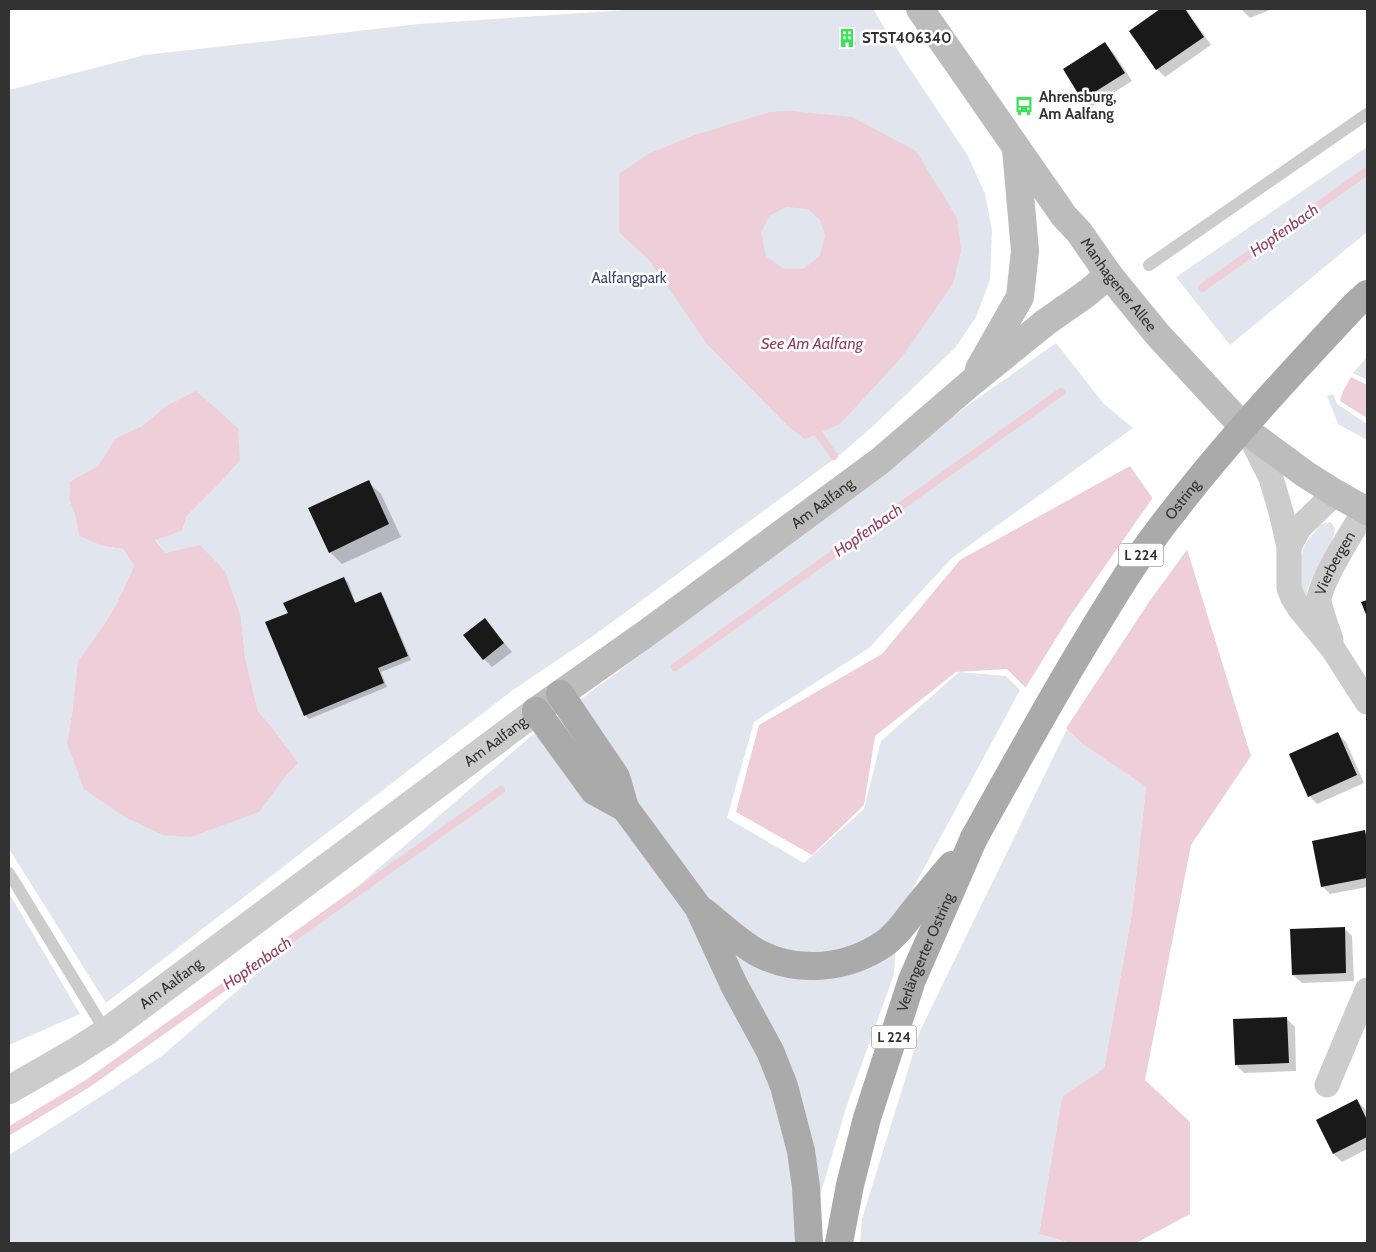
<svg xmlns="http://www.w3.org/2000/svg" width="1376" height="1252" viewBox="0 0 1376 1252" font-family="Cabin,sans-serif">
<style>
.green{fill:#e1e5ee;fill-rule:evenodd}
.water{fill:#edced9;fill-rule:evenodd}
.pier{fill:#fff}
.shadow{fill:#0003}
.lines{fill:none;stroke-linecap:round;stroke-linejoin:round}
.stream{stroke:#edced9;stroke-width:8}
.building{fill:#191919}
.service{stroke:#ccc;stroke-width:12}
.minor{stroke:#ccc;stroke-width:25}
.tertiary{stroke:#ccc;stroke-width:28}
.secondary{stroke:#bcbcbc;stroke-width:28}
.primary{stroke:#aaa;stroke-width:28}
.primary-bridge{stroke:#aaa;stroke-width:28}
.labels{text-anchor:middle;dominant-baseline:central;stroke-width:5;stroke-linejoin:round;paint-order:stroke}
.shield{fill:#fff;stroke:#707070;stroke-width:1}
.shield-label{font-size:14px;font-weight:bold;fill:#323232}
.poi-label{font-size:15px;font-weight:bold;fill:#323232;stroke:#fff;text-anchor:start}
.park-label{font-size:15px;fill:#3f496f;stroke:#fff}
.street-label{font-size:15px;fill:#323232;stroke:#fff}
.water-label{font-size:16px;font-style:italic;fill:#953f5f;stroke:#fff}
</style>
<rect width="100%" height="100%" fill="#fff"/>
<!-- green -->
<g class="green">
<path d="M642 9H873L904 60 968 156 985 194 992 230 990 280 976 317 955 348 873 426 841 454 593 636 513 690 106 1003 9 849V90L145 55 419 24ZM166 406 220 413 238 428 239 460 219 484 187 516 182 531 155 539 166 553 241 618 245 657 258 711 274 730 298 763 281 782 67 743 73 708 102 628 117 603 134 566 123 549 102 546 79 536 75 514 69 500 70 481 98 466 116 438 142 426Z"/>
<polygon points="1367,147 1367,232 1230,345 1176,277"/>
<polygon points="1056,343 1104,404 1133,428 952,558 869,648 754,722 727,818 804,863 864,809 881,741 959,672 1006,676 1020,690 898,916 894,974 846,1108 806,1243 9,1243 9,1155 97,1099 163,1055 530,737 666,636 967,406"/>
<polygon points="1367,357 1367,380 1353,373"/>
<polygon points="1333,394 1337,404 1367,424 1367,440 1338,424 1327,396"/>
<path d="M1331 522 1335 528C1332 551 1315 567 1308 588 1306 593 1307 599 1307 604L1299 587 1300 559 1305 544 1321 524Z"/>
<polygon points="1067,729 1081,743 1146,787 1132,913 1104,1068 1062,1098 1039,1234 1070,1243 860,1243 862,1219 920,1031"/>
<polygon points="9,893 80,1014 9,1045"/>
</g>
<!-- water -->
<g class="water">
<path d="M790 111 852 117 916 151 957 218 961 251 953 284 901 358 840 424 805 439 789 427 707 344 649 260 619 232V174L648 154 692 136 770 112ZM786 207 808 209 820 220 825 235 820 256 803 269H784L766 256 761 233 769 216Z"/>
<polygon points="1351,377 1367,385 1367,418 1340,401 1343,391"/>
<polygon points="196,391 238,428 240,460 219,484 187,516 182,531 155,540 166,553 200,545 225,571 241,618 245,657 258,711 274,730 298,763 281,782 259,812 191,837 163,835 123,816 84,789 67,743 73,708 78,661 102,628 117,603 134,566 123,549 102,546 79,536 75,514 69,500 70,481 98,466 116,438 142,426 166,406"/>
<polygon points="1130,466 1186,546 1251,756 1191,845 1145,1080 1190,1122 1190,1214 1136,1243 1070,1243 1039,1234 1062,1097 1104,1068 1132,913 1146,787 1081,743 1007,669 956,672 875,736 864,805 812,855 736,812 759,725 882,654 960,560"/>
</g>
<!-- pier -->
<polygon class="pier" points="1154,496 1189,547 1149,602 1065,730 1024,690 1070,616"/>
<!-- shadow -->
<g class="shadow">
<polygon points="1162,9 1186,9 1211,45 1165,77 1157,69 1131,31"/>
<polygon points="1241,9 1272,9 1250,18"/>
<polygon points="849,33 853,37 856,44 848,47 845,43"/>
<polygon points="1105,44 1113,52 1132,81 1091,107 1083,99"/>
<polygon points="368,482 381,494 401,537 342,564 330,552"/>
<polygon points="344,579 348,582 356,604 381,594 384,597 411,660 381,672 387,687 309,719 306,716 267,623 289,614"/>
<polygon points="485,620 512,652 492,667 484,659"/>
<polygon points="1338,734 1346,742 1364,783 1317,804 1309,796"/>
<polygon points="1365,832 1367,835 1367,887 1330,894 1322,886"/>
<polygon points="1344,928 1352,936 1354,981 1302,983 1293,975"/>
<polygon points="1286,1018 1295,1027 1296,1071 1244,1073 1236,1065"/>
<polygon points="1357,1101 1365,1109 1367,1113 1367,1149 1342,1162 1334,1154 1317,1120"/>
</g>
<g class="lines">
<!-- stream -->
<g class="stream">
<polyline points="1202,288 1367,171"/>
<polyline points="818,433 834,456"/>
<polyline points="675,667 1061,392"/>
<polyline points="9,1131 87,1084 501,790"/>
</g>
</g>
<!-- building -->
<g class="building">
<polygon points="1160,9 1185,9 1204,37 1156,70 1129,31"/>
<polygon points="850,32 853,40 843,44 840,35"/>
<polygon points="1105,42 1125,73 1082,100 1063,69"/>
<polygon points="369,480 389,524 329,553 308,508"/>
<polygon points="344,577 355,603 381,592 408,656 378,668 384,683 304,716 265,622 288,613 283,603"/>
<polygon points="1367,600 1367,617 1361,602"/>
<polygon points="485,618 504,643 483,660 463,635"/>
<polygon points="1338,732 1357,775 1308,797 1289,754"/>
<polygon points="1365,830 1367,842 1367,878 1321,887 1312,841"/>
<polygon points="1345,927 1346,973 1292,975 1290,929"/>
<polygon points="1287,1017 1289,1063 1235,1065 1233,1019"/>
<polygon points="1357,1099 1367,1120 1367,1137 1333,1154 1316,1120"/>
</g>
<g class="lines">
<!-- service -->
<g class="service">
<polyline points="1149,265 1367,114"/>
<polyline points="9,873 106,1032"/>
</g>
<!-- minor -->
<g class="minor">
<polyline points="1248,432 1271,478 1281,512 1289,547 1289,588 1293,598 1300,609 1333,649 1367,702"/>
<polyline points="1289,547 1299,528 1335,493"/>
<path id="s1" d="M1331 640C1328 630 1319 607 1319 599 1322 577 1353 531 1365 510"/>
<polyline points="1327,1085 1367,990"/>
</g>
<!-- tertiary -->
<path class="tertiary" id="s2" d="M9 1090 75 1052 106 1032 536 711"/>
<!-- secondary -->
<g class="secondary">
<path id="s3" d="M920 9 1064 216 1079 232 1109 275 1158 335 1248 432 1305 474 1335 493 1367 511"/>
<polyline points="979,369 1020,297 1025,251 1016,149"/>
<path id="s4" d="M536 711 644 635 880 461 973 381 1046 322 1086 294 1109 275"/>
</g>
<!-- primary -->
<g class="primary">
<polyline points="1354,306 1367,294"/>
<polyline points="560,694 616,777 625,808 698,907 734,985 770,1051 784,1086 801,1151 806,1187 809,1243"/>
<polyline points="536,711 594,791 625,808"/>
<path d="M703 911C721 925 738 942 758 953 798 974 848 969 885 943 896 935 905 923 913 912 926 896 939 880 952 865"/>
<path id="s5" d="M839 1243 850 1185 867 1118 912 980 974 838"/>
</g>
<!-- primary-bridge -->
<path class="primary-bridge" id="s6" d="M974 838C1012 770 1049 702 1090 635 1108 606 1125 576 1145 549 1208 462 1281 384 1354 306"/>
</g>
<!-- icons -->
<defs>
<g id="building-bare" transform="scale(1.5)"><path d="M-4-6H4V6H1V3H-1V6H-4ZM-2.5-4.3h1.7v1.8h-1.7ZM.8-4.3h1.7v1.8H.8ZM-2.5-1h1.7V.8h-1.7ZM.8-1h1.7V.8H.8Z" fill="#39e457" stroke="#fff" stroke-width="2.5" paint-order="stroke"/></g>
<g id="bus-bare" transform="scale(1.5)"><path d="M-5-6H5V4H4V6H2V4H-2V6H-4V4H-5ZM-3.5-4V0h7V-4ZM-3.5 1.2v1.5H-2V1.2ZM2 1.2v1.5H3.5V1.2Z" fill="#39e457" stroke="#fff" stroke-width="2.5" paint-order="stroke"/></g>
</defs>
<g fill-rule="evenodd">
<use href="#building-bare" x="847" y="38"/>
<use href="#bus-bare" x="1024" y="106"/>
</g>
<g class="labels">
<!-- shield labels -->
<g class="shield">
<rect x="1118.5" y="543.5" width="45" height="23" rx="4"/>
<rect x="871.5" y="1025.5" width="45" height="23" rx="4"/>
</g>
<g class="shield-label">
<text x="1141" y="555">L 224</text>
<text x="894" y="1037">L 224</text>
</g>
<!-- poi labels -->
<g class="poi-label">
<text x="862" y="38">STST406340</text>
<text x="1039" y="97">Ahrensburg,<tspan x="1039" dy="17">Am Aalfang</tspan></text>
</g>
<!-- park labels -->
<g class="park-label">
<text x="629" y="278">Aalfangpark</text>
</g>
<!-- street labels -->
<g class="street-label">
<text stroke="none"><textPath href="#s3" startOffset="340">Manhagener Allee</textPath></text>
<text stroke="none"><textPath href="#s6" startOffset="398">Ostring</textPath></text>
<text stroke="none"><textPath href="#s4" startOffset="354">Am Aalfang</textPath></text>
<text stroke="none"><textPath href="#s1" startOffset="82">Vierbergen</textPath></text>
<text stroke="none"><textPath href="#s2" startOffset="599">Am Aalfang</textPath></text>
<text stroke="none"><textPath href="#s5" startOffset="304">Verlängerter Ostring</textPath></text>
<text stroke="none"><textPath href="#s2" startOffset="194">Am Aalfang</textPath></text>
</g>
<!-- water labels -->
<g class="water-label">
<text transform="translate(1284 230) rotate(-35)">Hopfenbach</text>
<text x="812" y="343">See Am Aalfang</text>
<text transform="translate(868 530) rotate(-35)">Hopfenbach</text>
<text transform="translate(257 963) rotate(-35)">Hopfenbach</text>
</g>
</g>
<!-- border -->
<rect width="1376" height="1252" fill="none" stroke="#323232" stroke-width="20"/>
</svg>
